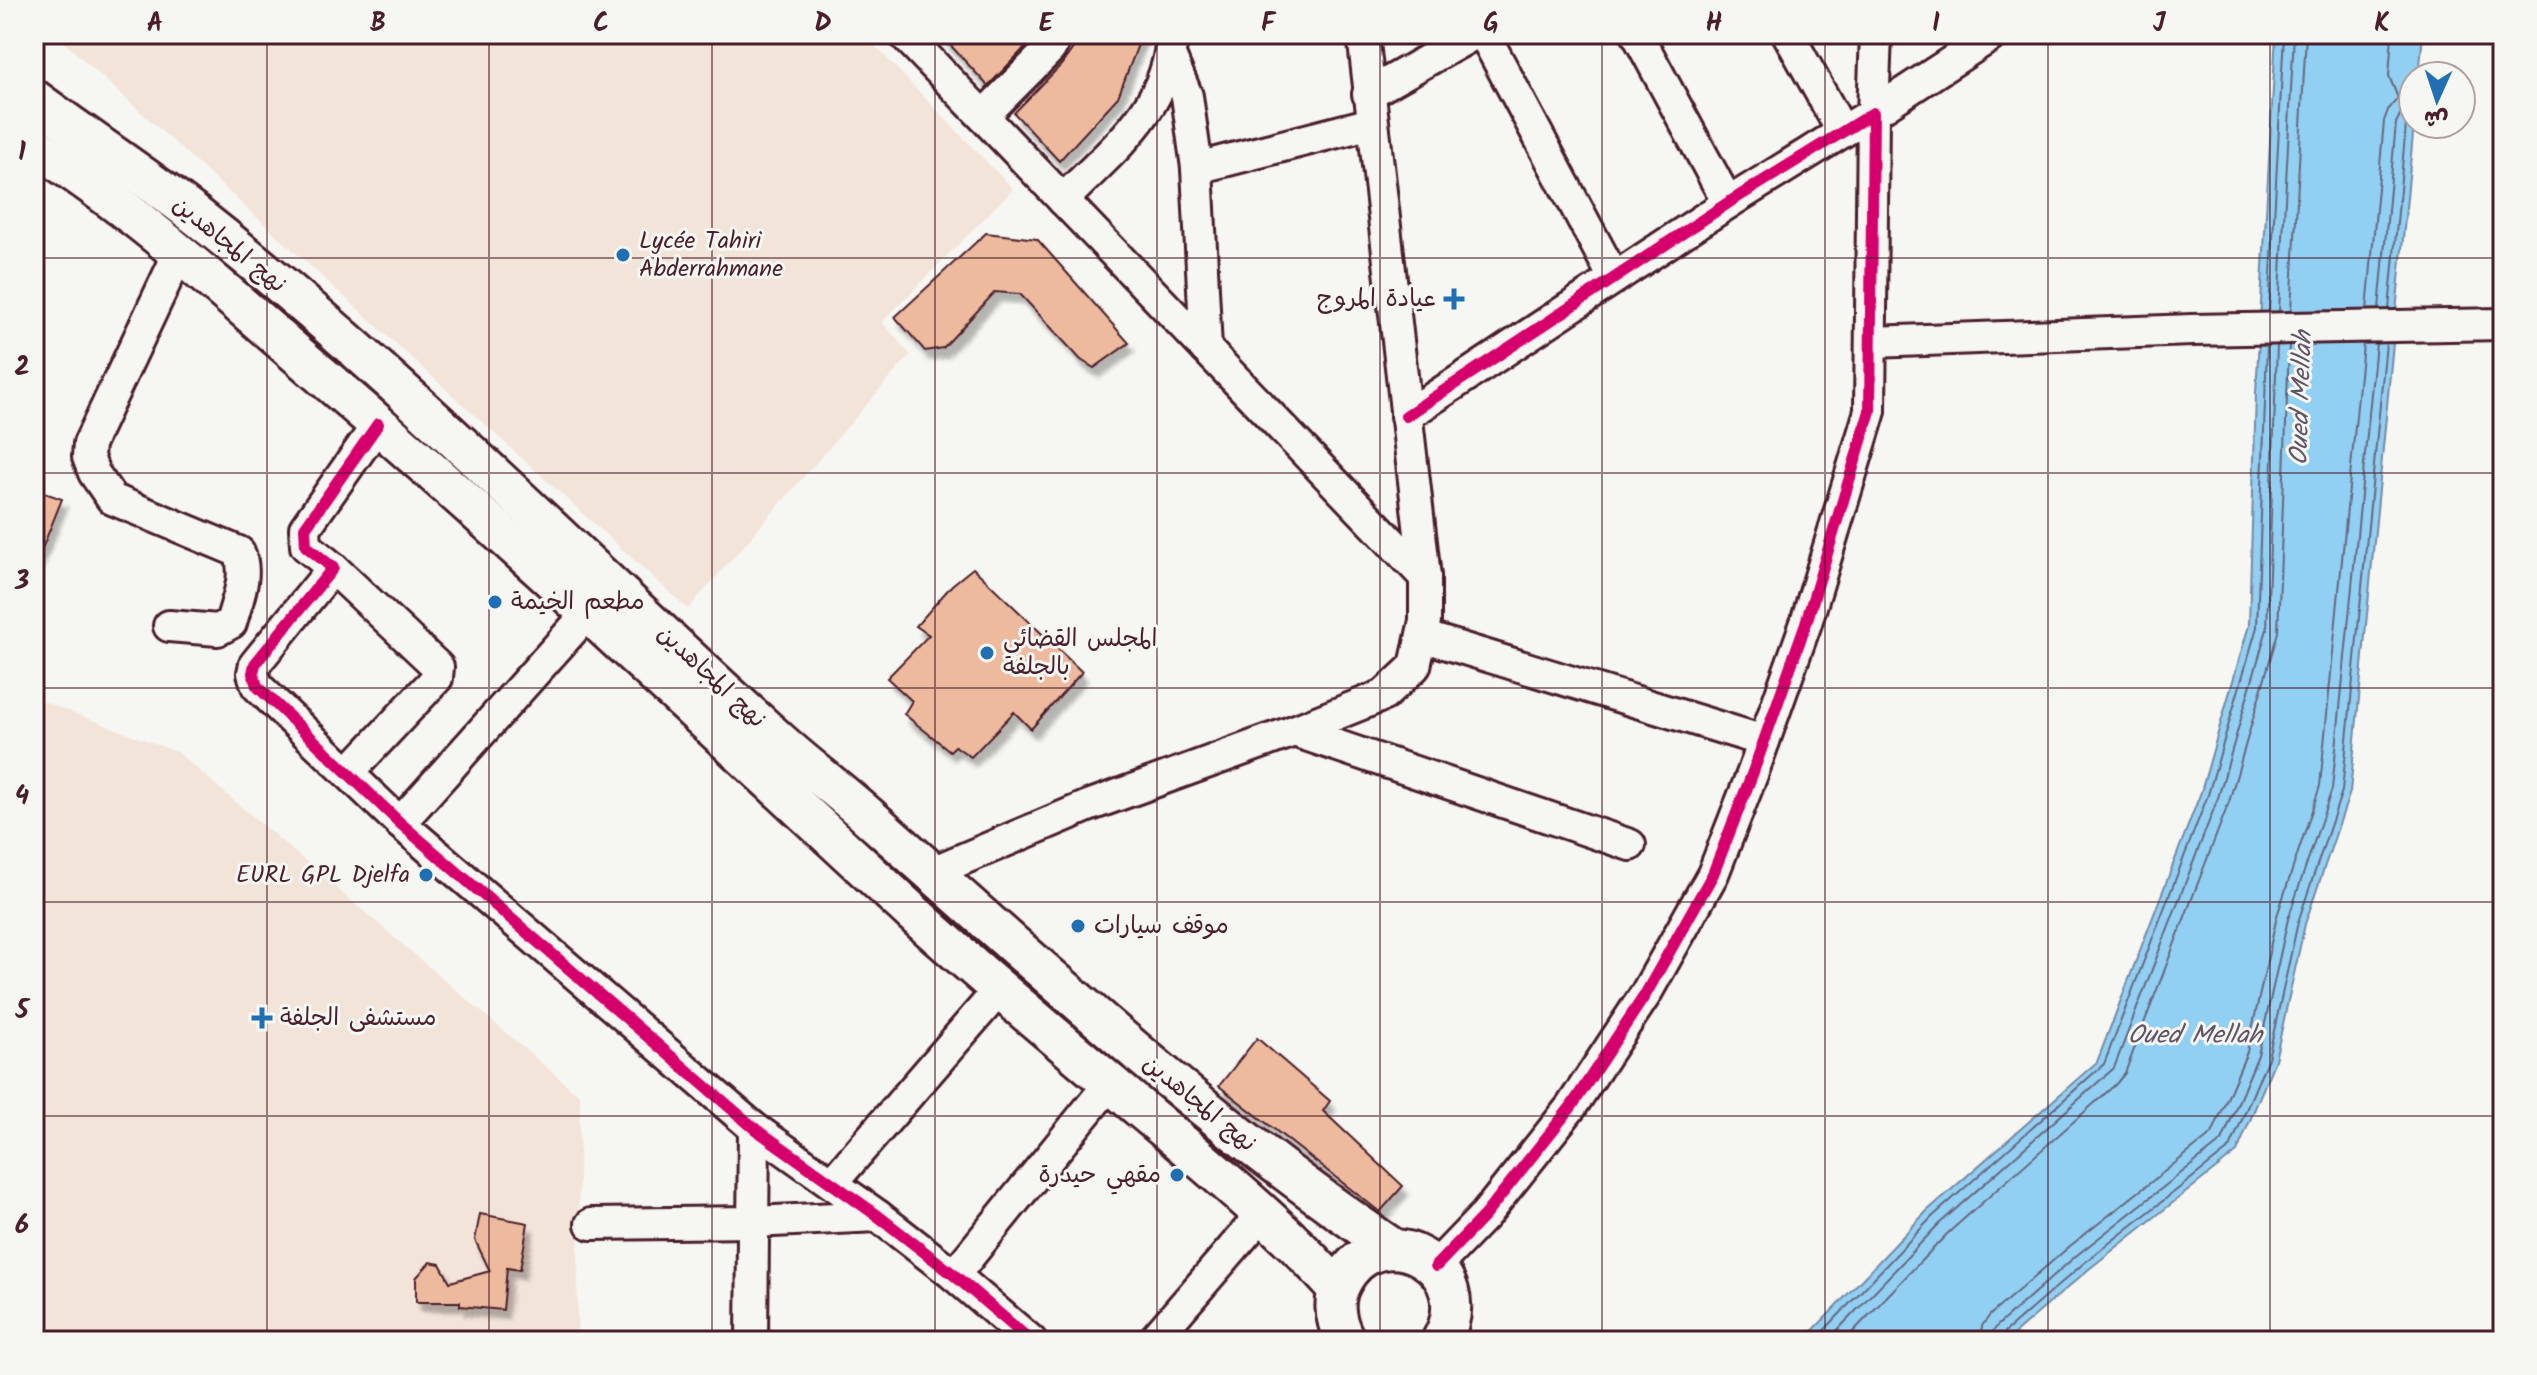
<svg xmlns="http://www.w3.org/2000/svg" width="2537" height="1375" viewBox="0 0 2537 1375" font-family="Kalam,'Playpen Sans Arabic',sans-serif">
<style>
.built{fill:#f3e4d9}
.water{fill:#92d0f3;stroke:#7589a3;stroke-width:2}
.lines{fill:none;stroke-linecap:round;stroke-linejoin:round}
.shore{stroke:#67667b;stroke-width:2}
.building{fill:#edba9e;stroke:#4a1f2b;stroke-width:2;filter:url(#shadow)}
.minor-casing{stroke:#4a1f2b;stroke-width:36}
.major-casing{stroke:#4a1f2b;stroke-width:44}
.minor{stroke:#f6f6f2;stroke-width:30}
.major{stroke:#f6f6f2;stroke-width:38}
.cycleway-casing{stroke:#f6f6f2;stroke-width:17}
.cycleway{stroke:#d6006c;stroke-width:12}
.grid{fill:none;stroke:#4a1f2b;stroke-width:2;stroke-opacity:0.55}
.poi-dot{fill:#1f6fb2;stroke:#f6f6f2;stroke-width:3}
.labels{text-anchor:middle;dominant-baseline:central;stroke-width:6;stroke-linejoin:round;paint-order:stroke}
.poi-label{font-size:24px;fill:#4a1f2b;stroke:#f6f6f2;text-anchor:start}
.street-label{font-size:24px;fill:#4a1f2b;stroke:#f6f6f2}
.water-label{font-size:26px;font-style:italic;fill:#605467;stroke:#f6f6f2}
.neatline{fill:none;stroke:#4a1f2b;stroke-width:3}
.grid-label{font-size:26px;text-anchor:middle;font-weight:bold;fill:#4a1f2b}
</style>
<defs>
<filter id="shadow"><feDropShadow dx="5" dy="9" stdDeviation="2" flood-color="#0004"/></filter>
</defs>
<rect width="100%" height="100%" fill="#f6f6f2"/>
<filter id="ink" filterUnits="userSpaceOnUse"><feTurbulence type="fractalNoise" baseFrequency=".0125" numOctaves="2"/><feDisplacementMap in="SourceGraphic" scale="16" xChannelSelector="R" yChannelSelector="G"/><feConvolveMatrix kernelMatrix="1 2 1 2 8 2 1 2 1" color-interpolation-filters="sRGB"/></filter>
<g filter="url(#ink)">
<!-- built -->
<g class="built">
<polygon points="55,34 863,34 1013,189 882,322 910,355 688,609"/>
<polygon points="34,698 177,752 580,1096 577,1341 34,1341"/>
</g>
<!-- water -->
<polygon class="water" points="2276,34 2423,34 2419,76 2413,76 2414,124 2350,792 2305,924 2275,1060 2237,1152 2089,1269 2006,1341 1803,1341 1927,1211 2097,1062 2201,792 2249,625 2256,393"/>
<g class="lines">
<!-- shore -->
<g class="shore">
<polyline points="2379,309 2396,123 2401,113 2413,106"/>
<polyline points="2389,309 2406,125 2413,116"/>
<polyline points="2367,310 2384,121 2388,110 2398,98 2389,76 2392,34"/>
<polyline points="2279,311 2294,34"/>
<polyline points="2291,311 2306,34"/>
<polyline points="2269,312 2284,34"/>
<polyline points="1814,1341 1932,1217 2104,1064 2208,795 2257,627 2267,346"/>
<polyline points="1827,1341 1939,1224 2114,1068 2218,798 2267,629 2277,345"/>
<polyline points="1844,1341 1948,1233 2116,1084 2125,1073 2229,802 2278,632 2289,345"/>
<polyline points="1980,1341 1982,1326 1990,1315 2070,1246 2212,1134 2247,1052 2277,916 2320,786 2363,344"/>
<polyline points="1992,1341 1992,1333 1998,1325 2077,1255 2222,1141 2258,1055 2288,919 2332,789 2376,343"/>
<polyline points="2002,1341 2005,1332 2084,1263 2230,1148 2268,1058 2298,922 2342,791 2386,343"/>
</g>
</g>
<!-- building -->
<g class="building">
<polygon points="940,34 1034,34 1036,36 988,86"/>
<polygon points="1083,34 1142,34 1118,97 1059,161 1014,113 1062,64"/>
<polygon points="986,233 1037,239 1129,343 1094,368 1081,360 1020,294 995,292 943,348 925,351 895,317"/>
<polygon points="34,489 62,499 35,566 34,566"/>
<polygon points="973,568 1082,672 1031,729 1014,712 971,757 955,746 950,751 904,714 912,701 887,678 929,635 916,626 952,585"/>
<polygon points="1257,1038 1330,1101 1323,1111 1403,1186 1380,1212 1219,1086"/>
<polygon points="480,1214 528,1223 520,1270 507,1268 503,1310 460,1306 460,1302 416,1302 416,1278 430,1262 440,1264 450,1282 490,1271 475,1240"/>
</g>
<g class="lines">
<!-- minor casing -->
<g class="minor-casing">
<g id="minor">
<polyline points="904,34 1425,577"/>
<polyline points="1484,34 1614,278"/>
<polyline points="1637,34 1728,203"/>
<polyline points="1788,34 1842,131"/>
<polyline points="1876,34 1873,113 1994,34"/>
<polyline points="1171,58 1187,96 1197,168 1206,349"/>
<polyline points="1368,94 1474,34"/>
<polyline points="983,116 1050,49 1058,34"/>
<polyline points="1197,168 1372,123"/>
<path d="M1063 200C1111 150 1169 109 1172 34"/>
<polyline points="1873,342 2192,330 2503,324"/>
<polyline points="1406,416 1728,203 1873,113 1870,411 1806,623 1753,772 1713,874 1645,995 1571,1107 1485,1215 1436,1266"/>
<polyline points="378,424 305,528 306,546 333,568 255,664 253,673 257,686 400,823 754,1128 878,1216 954,1275 1031,1341"/>
<polyline points="333,568 438,667 437,678 348,773"/>
<path d="M169 626 218 630 231 623C237 600 249 575 239 552L112 499 94 473 88 457 89 444 179 253"/>
<polyline points="1422,636 1764,741"/>
<polyline points="1294,731 1630,845"/>
<polyline points="400,823 587,614"/>
<polyline points="930,873 1088,806 1294,731 1384,695 1415,666 1425,621 1425,577 1363,34"/>
<polyline points="832,1183 998,991"/>
<polyline points="591,1224 752,1222 878,1216"/>
<polyline points="954,1275 1110,1083"/>
<polyline points="752,1341 754,1128"/>
<polyline points="1153,1341 1263,1213"/>
</g>
</g>
<!-- major casing -->
<g class="major-casing">
<g id="major">
<path d="M34 99C87 138 142 174 194 214 401 376 585 567 780 742 809 768 840 791 869 817 1040 967 1205 1122 1394 1249"/>
<path d="M34 146C137 211 228 295 320 374 523 548 717 733 914 914 998 990 1085 1062 1172 1135 1230 1185 1288 1232 1338 1290"/>
<path d="M1346 1341C1335 1322 1331 1302 1342 1282 1379 1211 1484 1267 1441 1341"/>
</g>
</g>
<!-- minor -->
<use href="#minor" class="minor"/>
<!-- major -->
<use href="#major" class="major"/>
<!-- cycleway casing -->
<g class="cycleway-casing">
<g id="cycleway">
<polyline points="1406,416 1728,203 1873,113 1870,411 1806,623 1753,772 1713,874 1645,995 1571,1107 1485,1215 1436,1266"/>
<polyline points="378,424 305,528 306,546 333,568 255,664 253,673 257,686 400,823 754,1128 878,1216 954,1275 1031,1341"/>
</g>
</g>
<!-- cycleway -->
<use href="#cycleway" class="cycleway"/>
</g>
</g>
<!-- grid -->
<path class="grid" d="M267 34V1341M489 34V1341M712 34V1341M935 34V1341M1157 34V1341M1380 34V1341M1602 34V1341M1825 34V1341M2048 34V1341M2270 34V1341M34 258H2503M34 473H2503M34 688H2503M34 902H2503M34 1116H2503"/>
<!-- markers -->
<g class="poi-dot">
<circle cx="623" cy="255" r="8"/>
<path d="M1450 287h8v8h8v8h-8v8h-8v-8h-8v-8h8z"/>
<circle cx="495" cy="602" r="8"/>
<circle cx="987" cy="653" r="8"/>
<circle cx="426" cy="875" r="8"/>
<circle cx="1078" cy="926" r="8"/>
<path d="M258 1006h8v8h8v8h-8v8h-8v-8h-8v-8h8z"/>
<circle cx="1177" cy="1175" r="8"/>
</g>
<g class="labels">
<!-- poi labels -->
<g class="poi-label">
<text x="639" y="241">Lycée Tahiri<tspan x="639" dy="28">Abderrahmane</tspan></text>
<text x="1436" y="299" text-anchor="end">عيادة المروج</text>
<text x="511" y="602">مطعم الخيمة</text>
<text x="1003" y="639">المجلس القضائي<tspan x="1003" dy="28">بالجلفة</tspan></text>
<text x="410" y="875" text-anchor="end">EURL GPL Djelfa</text>
<text x="1094" y="926">موقف سيارات</text>
<text x="280" y="1018">مستشفى الجلفة</text>
<text x="1161" y="1175" text-anchor="end">مقهي حيدرة</text>
</g>
<!-- street labels -->
<g class="street-label">
<text transform="translate(229 245) rotate(39)">نهج المجاهدين</text>
<text transform="translate(711 677) rotate(43)">نهج المجاهدين</text>
<text transform="translate(1199 1104) rotate(39)">نهج المجاهدين</text>
</g>
<!-- water labels -->
<g class="water-label">
<text transform="translate(2302 398) rotate(-88)">Oued Mellah</text>
<text x="2195" y="1036">Oued Mellah</text>
</g>
</g>
<!-- margin -->
<rect width="2537" height="1375" fill="none" stroke="#f6f6f2" stroke-width="88"/>
<!-- north arrow -->
<g transform="translate(2437 100) rotate(183)"><circle r="38" fill="#f6f6f2" stroke="#b1a0a2" stroke-width="2"/>
<path d="M0-6L14 30L0 20L-14 30Z" fill="#1f6fb2"/>
<text y="-12" font-size="22" font-weight="bold" text-anchor="middle" fill="#4a1f2b">ش</text>
</g>
<rect x="44" y="44" width="2449" height="1287" class="neatline"/>
<g class="grid-label">
<text x="155" y="31">A</text>
<text x="378" y="31">B</text>
<text x="601" y="31">C</text>
<text x="823" y="31">D</text>
<text x="1046" y="31">E</text>
<text x="1268" y="31">F</text>
<text x="1491" y="31">G</text>
<text x="1714" y="31">H</text>
<text x="1936" y="31">I</text>
<text x="2159" y="31">J</text>
<text x="2382" y="31">K</text>
<text x="22" y="160">1</text>
<text x="22" y="375">2</text>
<text x="22" y="589">3</text>
<text x="22" y="804">4</text>
<text x="22" y="1018">5</text>
<text x="22" y="1233">6</text>
</g>
</svg>
